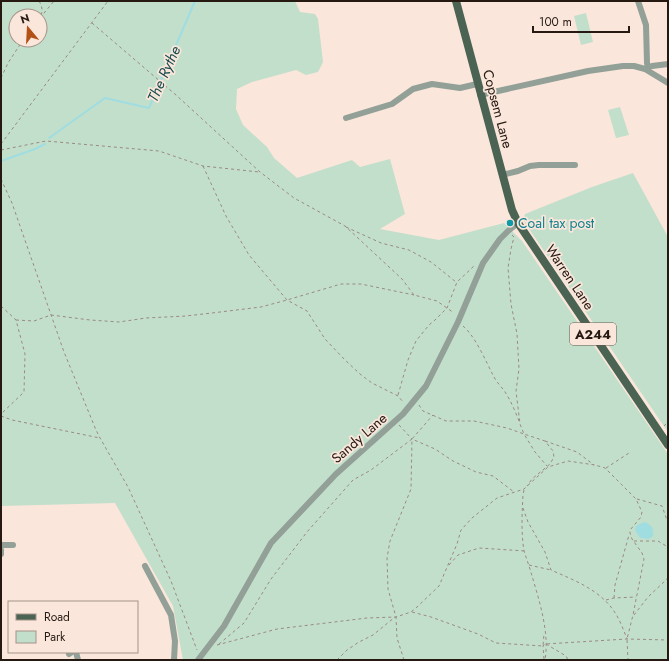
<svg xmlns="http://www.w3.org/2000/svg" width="669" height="661" viewBox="0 0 669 661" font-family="Jost,sans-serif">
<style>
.green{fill:#c2dfcb;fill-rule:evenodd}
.water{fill:#a0dde1}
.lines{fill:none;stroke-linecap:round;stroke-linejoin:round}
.stream{stroke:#a0dde1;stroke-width:2}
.path{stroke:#9b8a81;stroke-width:1;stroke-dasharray:3 3;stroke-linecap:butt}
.minor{stroke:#92a097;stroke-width:6}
.major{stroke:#4a6353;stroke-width:8}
.culture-dot{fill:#0f9aa8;stroke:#fae6da;stroke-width:1.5}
.labels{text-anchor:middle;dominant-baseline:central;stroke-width:3.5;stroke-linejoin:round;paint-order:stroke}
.shield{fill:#fae6da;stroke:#65564e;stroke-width:1}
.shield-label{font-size:13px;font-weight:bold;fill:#251912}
.street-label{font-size:14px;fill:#251912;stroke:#fae6da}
.culture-label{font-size:14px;fill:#0d838f;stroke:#fae6da;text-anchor:start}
.water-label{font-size:15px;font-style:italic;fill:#174d50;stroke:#fae6da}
</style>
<rect width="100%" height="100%" fill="#fae6da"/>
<!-- green -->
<g class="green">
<path d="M1 1H295L300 12 315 14 318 19 323 62 318 72 306 75 296 70 252 82 237 89 236 109 243 125 267 147 274 158 297 178 352 160 360 167 390 159 405 214 380 229 439 240 504 223 522 241 668 454V660H183L173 606 115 503 1 506ZM16 16H40V40H16Z"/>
<polygon points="586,13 593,42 581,45 574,16"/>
<polygon points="620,107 629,135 616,138 608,110"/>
<polygon points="633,173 668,237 668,432 523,220 525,214 592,187"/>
</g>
<!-- water -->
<path class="water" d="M644 522C651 524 654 528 653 536L649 539 640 538 635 530 636 526Z"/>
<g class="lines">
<!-- stream -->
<g class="stream">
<polyline points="49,138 105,98 149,108 195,1"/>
<polyline points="1,161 35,149 45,144"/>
</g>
<!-- path -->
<g class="path">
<path d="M39 1C42 6 43 10 41 15"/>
<polyline points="41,1 53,2"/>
<polyline points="40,18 54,1"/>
<polyline points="92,23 176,95 260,172 294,198 345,226 402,279 414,295 437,301 454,313"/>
<polyline points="1,78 8,63 23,40"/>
<polyline points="1,144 108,1"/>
<polyline points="1,150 46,141 159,151 203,166 259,172"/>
<polyline points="203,166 226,216 249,255 287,300 307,311 325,339 345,360 360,374 372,383 398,396 404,403"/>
<polyline points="1,179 12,203 64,352 96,430 100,438 128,487 171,581 197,650"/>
<polyline points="346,227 381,243 409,250 431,262 456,282"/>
<polyline points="512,235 514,237 511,249 508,268 511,304 517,334 519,369 516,391 520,424 524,434 545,441 553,451 554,457 550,464 532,479 527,486"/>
<polyline points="1,306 16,320 25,354 24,392 1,414"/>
<polyline points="16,320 34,321 51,315 90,320 119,322 146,318 186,316 212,313 261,307 287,300 341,284 361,284 414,295"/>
<path d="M463 326C476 337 486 362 494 377 497 383 502 387 505 392 511 401 515 411 519 421"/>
<polyline points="398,395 408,360 416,341 429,325 435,320 447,308 457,282 474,266"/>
<polyline points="419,405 423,411 446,421 474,421 507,428 524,434 535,452 547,466"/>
<polyline points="1,416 12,420 100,438"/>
<polyline points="399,425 412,439"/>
<polyline points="664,426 668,422"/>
<polyline points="545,441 577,452 594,465"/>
<polyline points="606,468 629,453"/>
<path d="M524 490 523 495C522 514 521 532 524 551 526 557 528 563 530 569 538 597 550 631 545 660"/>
<polyline points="637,499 662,506 668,523"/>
<path d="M523 508 528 522 545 552 551 570C576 581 603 591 617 616 621 623 624 631 627 639"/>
<polyline points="634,541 658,541 668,547"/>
<polyline points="449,565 458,555 479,548 525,551"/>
<polyline points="529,565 551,570"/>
<polyline points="614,598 615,585 629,535"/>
<polyline points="606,600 614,598 636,597"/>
<polyline points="412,612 431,617 478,634 496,643 543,646 544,634"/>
<polyline points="634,615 648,597 667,579 668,577"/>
<polyline points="219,644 244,623 271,579 307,532 353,480 371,470 412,439 435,449 453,461 476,472 493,476 514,492"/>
<polyline points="546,644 566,656 568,660"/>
<polyline points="217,645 277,629 367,618 396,617 411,612 417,607 439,586 457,544 461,530 472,518 497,498 524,489 548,467 568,461 595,465 605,468 636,499 642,512 641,517 630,530 630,533 632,539 642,553 644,559 633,615 627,639 628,660"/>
<polyline points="544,659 543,646 545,644 627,639 668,640"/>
<polyline points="337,660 347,650 359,642 373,635 395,617"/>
<polyline points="404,660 397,638 396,617 388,589 387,558 390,541 411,489 412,439 433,415"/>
</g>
<!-- minor -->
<g class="minor">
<polyline points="638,1 646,25 647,63 648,67"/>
<polyline points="646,68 652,66 668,64"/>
<polyline points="480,95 588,71 623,66 634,66 645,69 668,83"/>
<polyline points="346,118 392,104 413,89 432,84 460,88 477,84"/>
<polyline points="502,175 518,171 530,166 539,165 575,165"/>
<polyline points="1,545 13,545"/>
<polyline points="1,550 1,554"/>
<polyline points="145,566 171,615 175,641 174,660"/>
<polyline points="76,652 78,660"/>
<polyline points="69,654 72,652"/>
<polyline points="198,660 224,626 271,543 336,474 403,414 426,386 458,322 483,263 500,239 508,231 518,223"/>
</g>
<!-- major -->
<polyline class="major" points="456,1 512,210 518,223 668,445"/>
</g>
<!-- markers -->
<circle class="culture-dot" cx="510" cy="223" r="4"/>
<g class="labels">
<!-- shield labels -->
<rect class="shield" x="570" y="323" width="46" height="22" rx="3"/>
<g class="shield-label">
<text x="593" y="334">A244</text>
</g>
<!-- street labels -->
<g class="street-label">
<text transform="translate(498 109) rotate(75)">Copsem Lane</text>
<text transform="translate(570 277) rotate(56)">Warren Lane</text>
<text transform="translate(359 438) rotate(-41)">Sandy Lane</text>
</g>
<!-- culture labels -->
<g class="culture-label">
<text x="518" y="223">Coal tax post</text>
</g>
<!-- water labels -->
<g class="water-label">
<text transform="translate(164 74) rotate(-66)">The Rythe</text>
</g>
</g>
<!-- border -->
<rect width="669" height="661" fill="none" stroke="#251912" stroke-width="4"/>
<!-- legend -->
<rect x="8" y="601" width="130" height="52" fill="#fae6da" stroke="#a5948a"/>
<rect x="16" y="614" width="20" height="6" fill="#4a6353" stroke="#a5948a"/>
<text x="44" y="621" font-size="12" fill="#251912">Road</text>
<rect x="16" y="631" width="20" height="12" fill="#c2dfcb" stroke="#a5948a"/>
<text x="44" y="641" font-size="12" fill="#251912">Park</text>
<!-- north arrow -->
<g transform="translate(28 28) rotate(342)"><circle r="19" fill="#fae6da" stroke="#a5948a"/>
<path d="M0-3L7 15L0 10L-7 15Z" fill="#b35016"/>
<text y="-6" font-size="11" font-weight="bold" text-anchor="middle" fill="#251912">N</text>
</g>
<!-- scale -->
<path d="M533 26v6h96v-6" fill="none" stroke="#251912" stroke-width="2"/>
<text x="539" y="26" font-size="12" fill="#251912" stroke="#fae6da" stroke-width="3" paint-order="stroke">100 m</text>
</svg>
